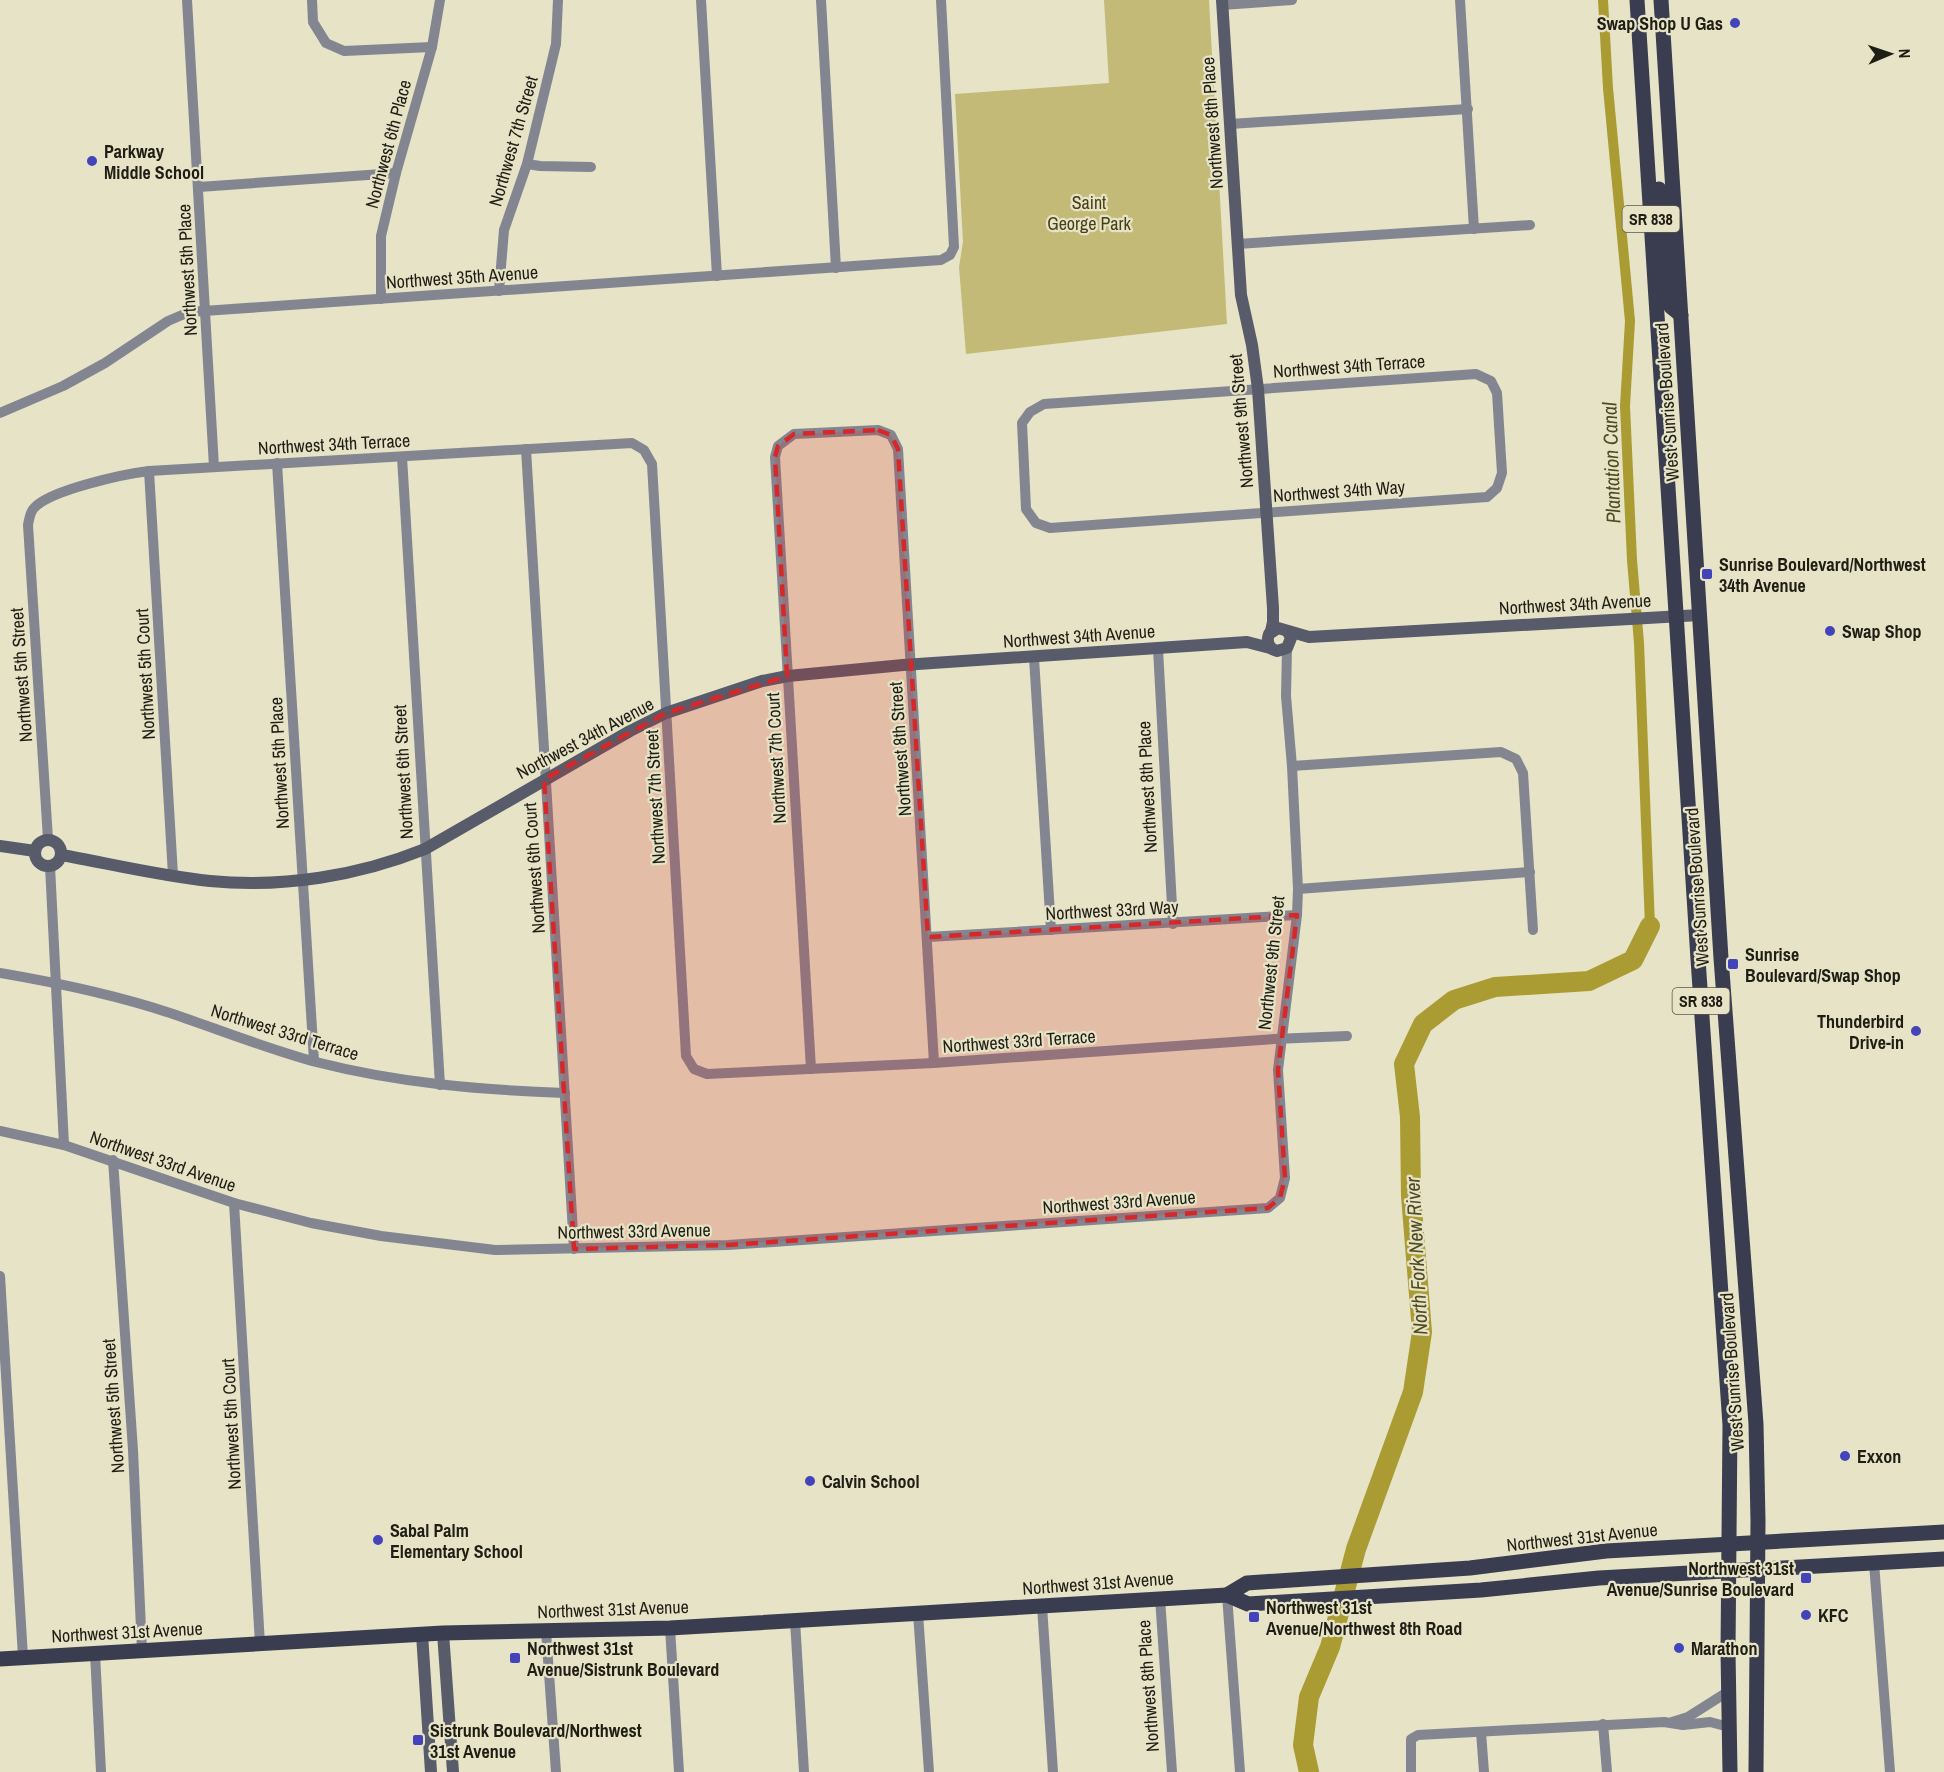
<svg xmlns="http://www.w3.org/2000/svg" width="1944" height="1772" viewBox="0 0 1944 1772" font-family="'Archivo Narrow',sans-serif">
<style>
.green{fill:#c3ba78}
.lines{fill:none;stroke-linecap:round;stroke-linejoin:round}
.canal{stroke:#aa9c33;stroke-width:10}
.river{stroke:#aa9c33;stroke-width:20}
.street{stroke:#838691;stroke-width:10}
.secondary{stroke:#585b6a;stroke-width:12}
.primary{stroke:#393d4f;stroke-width:15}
.marked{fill:#d62828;fill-opacity:0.2;stroke:#d62828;stroke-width:4.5;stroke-dasharray:12 8;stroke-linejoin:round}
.poi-dot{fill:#4444ba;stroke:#e6e3c6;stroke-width:2}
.labels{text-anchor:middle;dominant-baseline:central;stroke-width:4.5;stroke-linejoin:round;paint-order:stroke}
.shield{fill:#e6e3c6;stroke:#5b5949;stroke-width:1.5}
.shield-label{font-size:16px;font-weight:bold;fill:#1f1e14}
.poi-label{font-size:18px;font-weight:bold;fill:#1f1e14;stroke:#e6e3c6;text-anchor:start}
.street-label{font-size:18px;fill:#1f1e14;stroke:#e6e3c6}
.park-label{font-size:18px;fill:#464016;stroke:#e6e3c6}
.water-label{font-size:20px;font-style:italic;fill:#504a20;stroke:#e6e3c6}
</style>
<rect width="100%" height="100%" fill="#e6e3c6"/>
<!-- green -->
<polygon class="green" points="1104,0 1209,0 1227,324 966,354 959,267 963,242 955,94 1109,83"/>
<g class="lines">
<!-- canal -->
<polyline class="canal" points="1603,0 1608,88 1630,321 1625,406 1632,560 1639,643 1650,926"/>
<!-- river -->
<polyline class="river" points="1309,1772 1303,1745 1309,1697 1330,1647 1356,1549 1413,1392 1422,1332 1411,1196 1410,1117 1404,1064 1423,1024 1454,1000 1495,987 1589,981 1633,960 1650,926"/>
<!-- street -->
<g class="street">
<polyline points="187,0 214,467"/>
<polyline points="312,0 313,22 326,43 344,51 432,47"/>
<polyline points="701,0 717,276"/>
<polyline points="821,0 836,268"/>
<polyline points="1460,0 1474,229"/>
<polyline points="1222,5 1292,0"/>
<polyline points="1230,124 1468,109"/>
<polyline points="527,164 540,166 591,167"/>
<polyline points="199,187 396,173"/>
<polyline points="1237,244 1530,225"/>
<polyline points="499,291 504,230 527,164 556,44 558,0"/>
<polyline points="381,299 381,236 396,173 432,47 440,0"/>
<polygon points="1476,374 1491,381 1497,393 1502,473 1497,488 1487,497 1050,528 1036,523 1026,509 1022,423 1030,412 1044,404"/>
<polyline points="0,413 63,386 105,363 168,321 189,312 941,260 950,255 954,247 941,0"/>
<polyline points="526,449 574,1249"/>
<polyline points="402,457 440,1085"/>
<polyline points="277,463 314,1061"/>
<polyline points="149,471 173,875"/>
<polyline points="1158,649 1173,924"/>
<polyline points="1034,658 1051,930"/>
<polyline points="1292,766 1501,752 1516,759 1523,773 1533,930"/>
<path d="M48 839 28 525C29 520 30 512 34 508 50 490 124 474 149 471L632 443 644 450 652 464 686 1056 694 1069 707 1074 934 1063 1274 1039 1347 1036"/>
<polyline points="50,866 64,1145"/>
<polyline points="1298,889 1530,872"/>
<polyline points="928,937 1297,915"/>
<path d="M0 973C59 983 116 995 173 1014 220 1030 268 1049 316 1062 398 1083 481 1090 565 1093"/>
<polyline points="811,1069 775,457 778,446 794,434 878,430 891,435 898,449 934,1063"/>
<polyline points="0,1131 64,1145 234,1203 311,1223 381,1236 495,1250 728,1245 1268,1208 1280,1198 1285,1178 1278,1070 1297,915 1298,889 1292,766 1286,696 1287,648"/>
<polyline points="113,1160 133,1450 142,1651"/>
<polyline points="234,1203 260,1644"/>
<polyline points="0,1276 23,1657"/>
<polyline points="1874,1563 1890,1772"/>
<polyline points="1227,1595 1240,1772"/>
<polyline points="1160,1598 1172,1772"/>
<polyline points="1042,1606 1053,1772"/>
<polyline points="918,1613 929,1772"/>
<polyline points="795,1620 804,1772"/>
<polyline points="670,1628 679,1772"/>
<polyline points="546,1631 556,1772"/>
<polyline points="95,1653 101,1772"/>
<polyline points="1672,1722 1688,1717 1729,1691"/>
<polyline points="1603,1724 1607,1772"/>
<polyline points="1481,1732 1484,1772"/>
<polyline points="1411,1772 1411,1739 1418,1735 1664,1722 1683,1725 1710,1722 1729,1727"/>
</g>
<!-- secondary -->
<g class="secondary">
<polyline points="1222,0 1241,295 1252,345 1258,389 1273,608 1273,622 1271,631"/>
<path d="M1288 632 1291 638 1287 648 1277 651C1269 649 1266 642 1269 634L1278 628 1309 637 1700 615"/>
<circle cx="48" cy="853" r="13"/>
<polyline points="0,846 35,851"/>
<path d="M62 855C111 864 161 876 210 881 283 888 358 876 425 849L630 731 666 713 762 681 788 676 903 665 1247 642 1270 648"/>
<polyline points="443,1633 453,1772"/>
<polyline points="422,1634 431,1772"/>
</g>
<!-- primary -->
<g class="primary">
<polyline points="1637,0 1698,959 1730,1425 1728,1651 1730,1772"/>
<polyline points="1661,0 1721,958 1756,1424 1758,1521 1756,1772"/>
<polyline points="1659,189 1668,301 1671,307 1681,315"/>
<polyline points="1227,1595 1247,1583 1470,1568 1606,1551 1944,1532"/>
<polyline points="0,1659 443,1633 670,1628 1227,1595 1248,1604 1481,1590 1599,1578 1944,1559"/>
</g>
</g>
<!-- marked area -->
<path class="marked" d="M878 430 891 435 898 449 928 937 1297 915 1278 1070 1285 1178 1280 1198 1268 1208 728 1245 574 1249 544 779 666 713 787 676 775 457 778 446 794 434Z"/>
<!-- markers -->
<g class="poi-dot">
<circle cx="1735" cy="23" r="6"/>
<circle cx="92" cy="161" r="6"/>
<rect x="1701" y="568" width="12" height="12" rx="3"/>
<circle cx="1830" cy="631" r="6"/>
<rect x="1727" y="958" width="12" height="12" rx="3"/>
<circle cx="1916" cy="1031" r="6"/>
<circle cx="1845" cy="1456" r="6"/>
<circle cx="810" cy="1481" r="6"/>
<circle cx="378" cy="1540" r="6"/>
<rect x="1800" y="1572" width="12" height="12" rx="3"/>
<circle cx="1806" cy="1615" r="6"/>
<rect x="1248" y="1611" width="12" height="12" rx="3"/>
<circle cx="1679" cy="1648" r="6"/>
<rect x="509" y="1652" width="12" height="12" rx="3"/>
<rect x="412" y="1734" width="12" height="12" rx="3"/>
</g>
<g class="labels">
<!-- shield labels -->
<g class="shield">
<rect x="1622.5" y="206" width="57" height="26" rx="4.5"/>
<rect x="1672.5" y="988" width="57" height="26" rx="4.5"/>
</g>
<g class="shield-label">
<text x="1651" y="219">SR 838</text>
<text x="1701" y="1001">SR 838</text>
</g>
<!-- poi labels -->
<g class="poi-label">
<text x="1723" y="23" text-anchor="end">Swap Shop U Gas</text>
<text x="104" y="151">Parkway<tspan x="104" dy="21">Middle School</tspan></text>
<text x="1719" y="564">Sunrise Boulevard/Northwest<tspan x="1719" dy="21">34th Avenue</tspan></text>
<text x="1842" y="631">Swap Shop</text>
<text x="1745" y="954">Sunrise<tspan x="1745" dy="21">Boulevard/Swap Shop</tspan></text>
<text x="1904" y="1021" text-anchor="end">Thunderbird<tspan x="1904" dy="21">Drive-in</tspan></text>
<text x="1857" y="1456">Exxon</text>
<text x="822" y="1481">Calvin School</text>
<text x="390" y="1530">Sabal Palm<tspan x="390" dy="21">Elementary School</tspan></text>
<text x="1794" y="1568" text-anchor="end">Northwest 31st<tspan x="1794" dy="21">Avenue/Sunrise Boulevard</tspan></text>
<text x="1266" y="1607">Northwest 31st<tspan x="1266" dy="21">Avenue/Northwest 8th Road</tspan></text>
<text x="1818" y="1615">KFC</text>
<text x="527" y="1648">Northwest 31st<tspan x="527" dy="21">Avenue/Sistrunk Boulevard</tspan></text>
<text x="1691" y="1648">Marathon</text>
<text x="430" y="1730">Sistrunk Boulevard/Northwest<tspan x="430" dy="21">31st Avenue</tspan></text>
</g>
<!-- street labels -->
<g class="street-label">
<text transform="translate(1212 123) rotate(-94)">Northwest 8th Place</text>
<text transform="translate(513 141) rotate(-74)">Northwest 7th Street</text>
<text transform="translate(388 144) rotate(-75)">Northwest 6th Place</text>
<text transform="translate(187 270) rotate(-93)">Northwest 5th Place</text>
<text transform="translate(462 277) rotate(-4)">Northwest 35th Avenue</text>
<text transform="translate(1349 366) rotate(-4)">Northwest 34th Terrace</text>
<text transform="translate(1667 402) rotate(-94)">West Sunrise Boulevard</text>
<text transform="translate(1241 421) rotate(-95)">Northwest 9th Street</text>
<text transform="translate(334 444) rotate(-3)">Northwest 34th Terrace</text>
<text transform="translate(1339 491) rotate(-4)">Northwest 34th Way</text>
<text transform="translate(1575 604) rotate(-3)">Northwest 34th Avenue</text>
<text transform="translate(1079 636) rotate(-4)">Northwest 34th Avenue</text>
<text transform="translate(145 674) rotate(-93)">Northwest 5th Court</text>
<text transform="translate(21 675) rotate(-94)">Northwest 5th Street</text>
<text transform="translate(585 738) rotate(-28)">Northwest 34th Avenue</text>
<text transform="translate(900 749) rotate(-94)">Northwest 8th Street</text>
<text transform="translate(776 758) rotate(-93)">Northwest 7th Court</text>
<text transform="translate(279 763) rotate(-93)">Northwest 5th Place</text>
<text transform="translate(403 772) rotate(-93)">Northwest 6th Street</text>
<text transform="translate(1147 787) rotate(-93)">Northwest 8th Place</text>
<text transform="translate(655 797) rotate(-93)">Northwest 7th Street</text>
<text transform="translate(534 868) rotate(-94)">Northwest 6th Court</text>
<text transform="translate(1697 887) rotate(-94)">West Sunrise Boulevard</text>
<text transform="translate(1112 910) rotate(-3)">Northwest 33rd Way</text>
<text transform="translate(1271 963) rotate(-84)">Northwest 9th Street</text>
<text transform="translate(285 1032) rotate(17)">Northwest 33rd Terrace</text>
<text transform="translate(1019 1041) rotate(-4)">Northwest 33rd Terrace</text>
<text transform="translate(163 1161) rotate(19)">Northwest 33rd Avenue</text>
<text transform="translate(1119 1202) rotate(-4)">Northwest 33rd Avenue</text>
<text transform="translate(634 1231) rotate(-1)">Northwest 33rd Avenue</text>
<text transform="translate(1732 1372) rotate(-94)">West Sunrise Boulevard</text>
<text transform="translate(113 1406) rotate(-94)">Northwest 5th Street</text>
<text transform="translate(231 1424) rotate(-93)">Northwest 5th Court</text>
<text transform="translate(1582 1537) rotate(-6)">Northwest 31st Avenue</text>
<text transform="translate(1098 1583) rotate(-4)">Northwest 31st Avenue</text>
<text transform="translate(613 1609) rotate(-2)">Northwest 31st Avenue</text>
<text transform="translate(127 1632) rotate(-3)">Northwest 31st Avenue</text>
<text transform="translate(1148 1686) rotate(-94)">Northwest 8th Place</text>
</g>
<!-- park labels -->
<g class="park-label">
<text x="1089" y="202">Saint<tspan x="1089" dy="21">George Park</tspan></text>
</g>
<!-- water labels -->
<g class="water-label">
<text transform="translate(1611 463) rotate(-92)">Plantation Canal</text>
<text transform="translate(1416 1256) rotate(-93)">North Fork New River</text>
</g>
</g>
<!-- north arrow -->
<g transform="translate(1890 54) rotate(88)" stroke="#e6e3c6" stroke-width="4.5" paint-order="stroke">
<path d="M0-4.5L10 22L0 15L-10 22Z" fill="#1f1e14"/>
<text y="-9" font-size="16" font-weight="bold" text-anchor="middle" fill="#1f1e14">N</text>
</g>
</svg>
